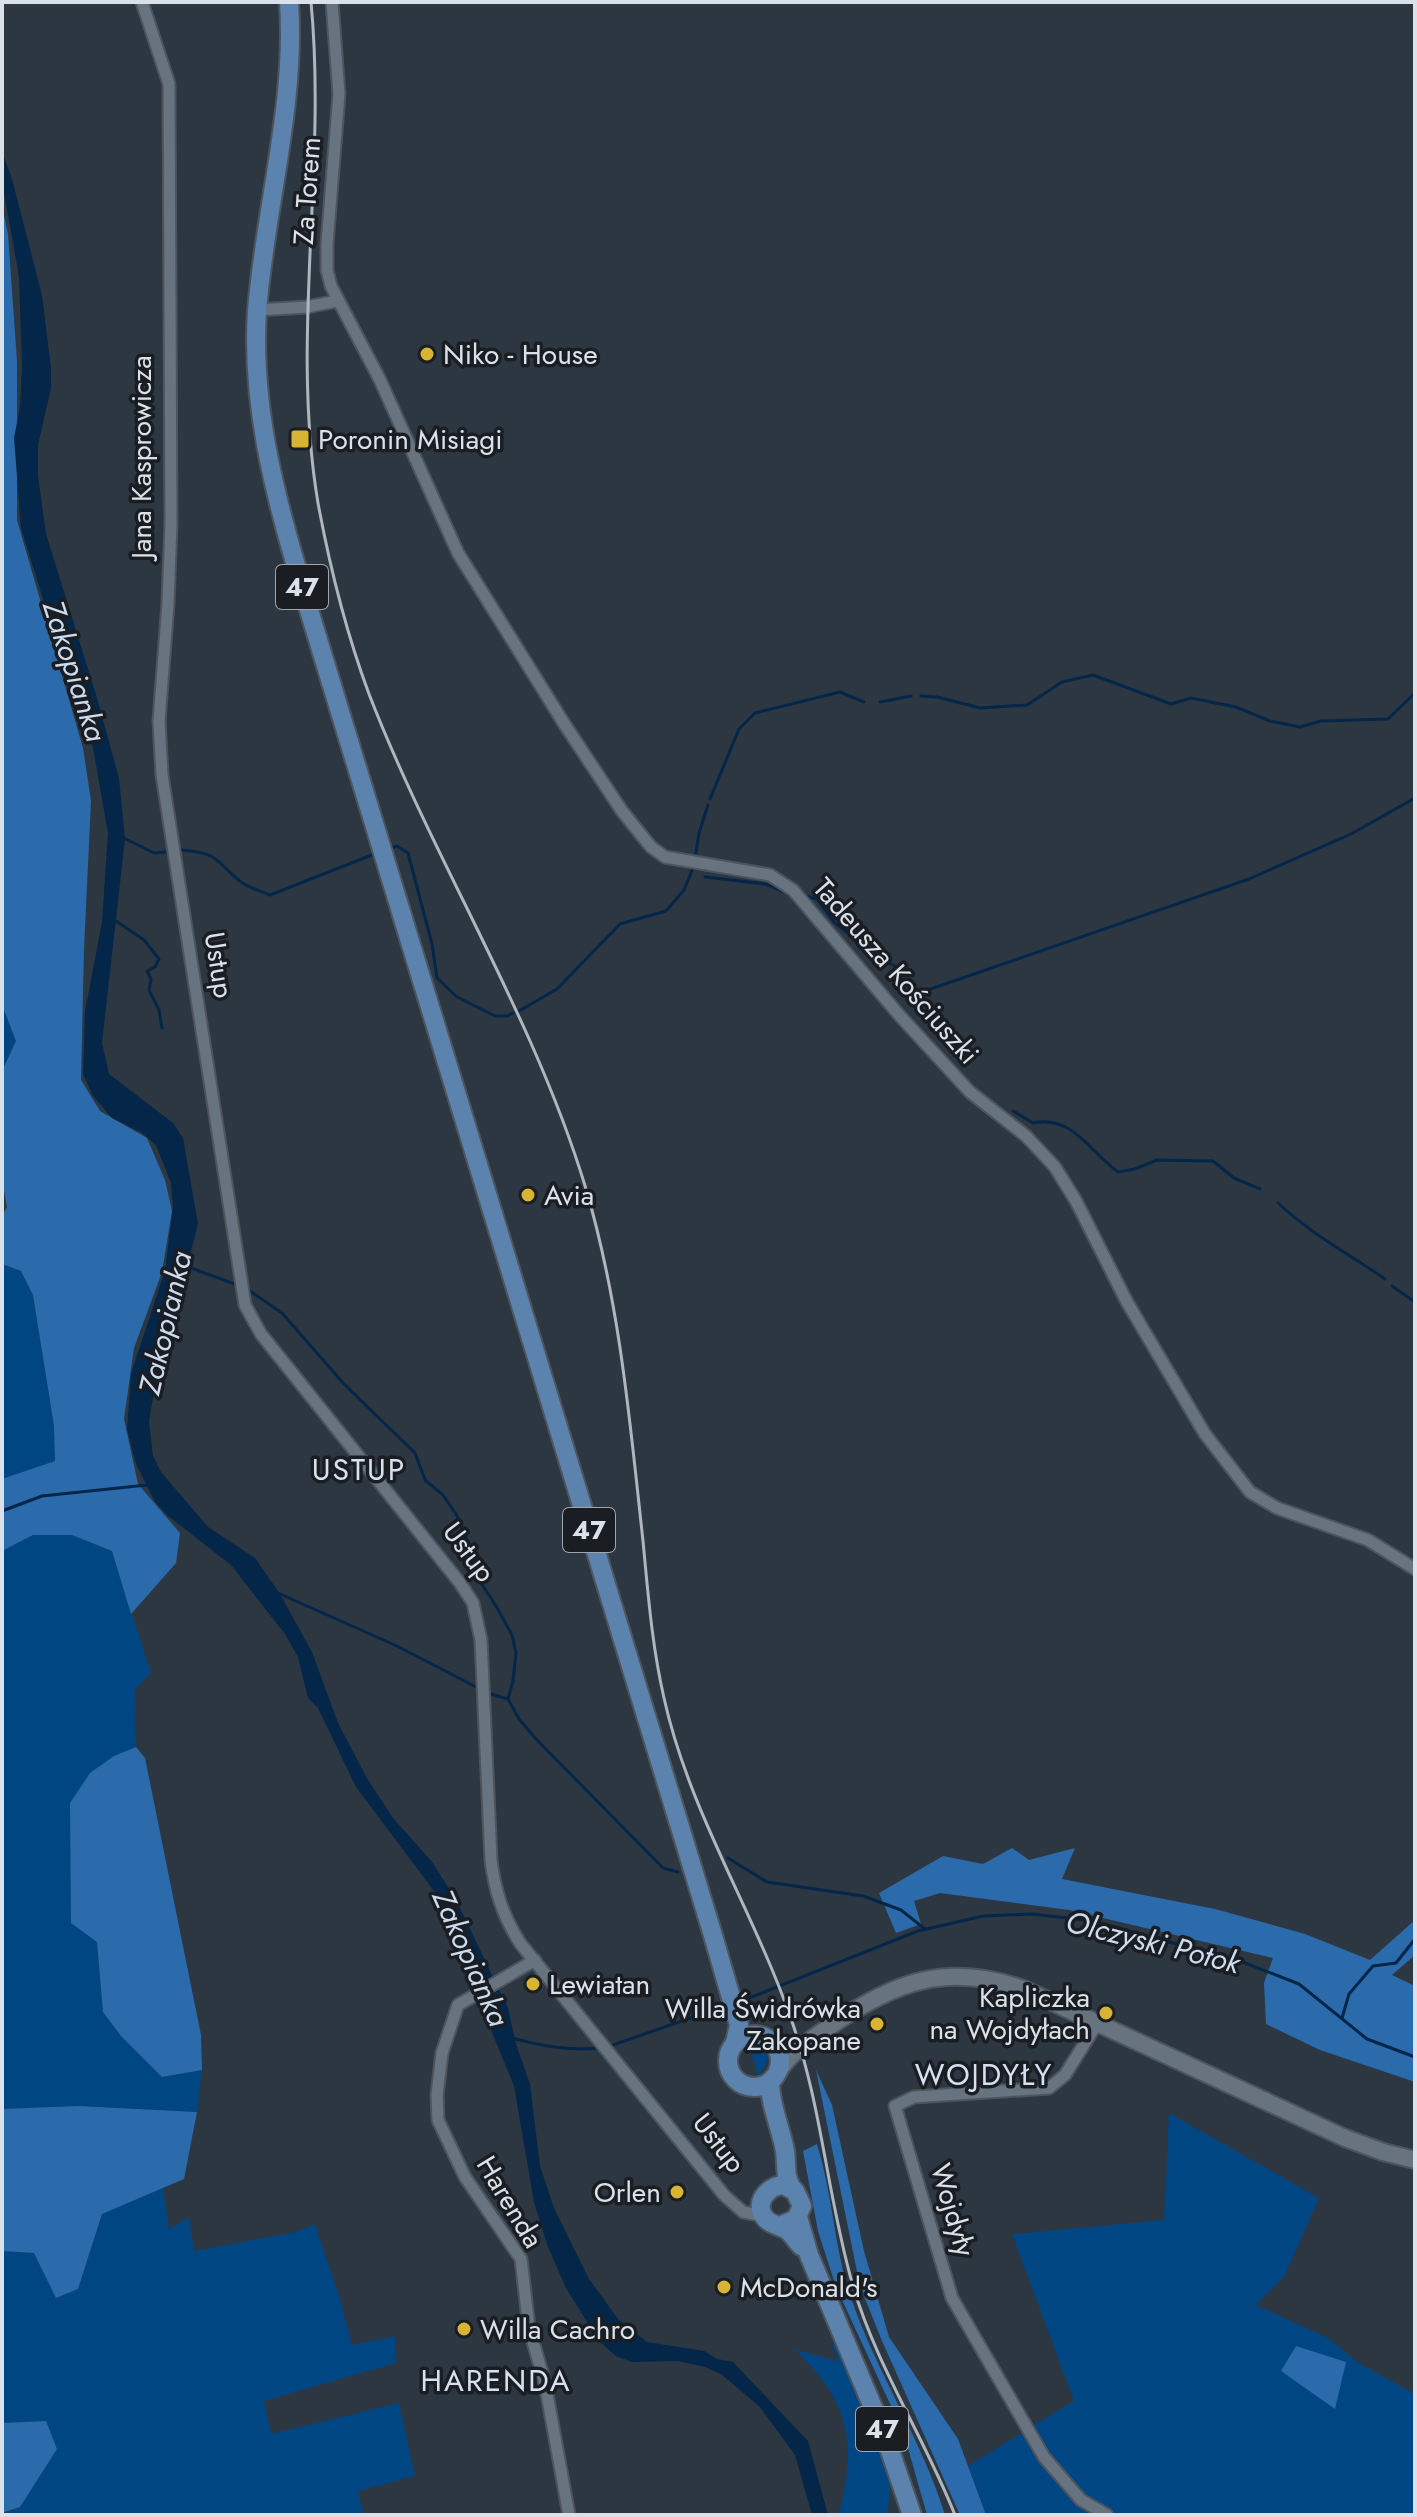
<svg xmlns="http://www.w3.org/2000/svg" width="1417" height="2517" viewBox="0 0 1417 2517" font-family="Jost,sans-serif">
<style>
.green{fill:#004682}
.forest{fill:#2b6bac}
.water{fill:#042648}
.lines{fill:none;stroke-linecap:round;stroke-linejoin:round}
.stream{stroke:#042648;stroke-width:3}
.street-casing{stroke:#4c555e;stroke-width:15}
.secondary-casing{stroke:#4c555e;stroke-width:20}
.primary-casing{stroke:#4c555e;stroke-width:22}
.street{stroke:#687380;stroke-width:11}
.secondary{stroke:#687380;stroke-width:16}
.primary{stroke:#5c83ae;stroke-width:18}
.rail{stroke:#afb6be;stroke-width:3}
.poi-dot{fill:#d7b434;stroke:#1a1e23;stroke-width:3}
.labels{text-anchor:middle;dominant-baseline:central;stroke-width:7;stroke-linejoin:round;paint-order:stroke}
.shield{fill:#1a1e23;stroke:#a1a6ad;stroke-width:2}
.shield-label{font-size:26px;font-weight:bold;fill:#dbe1e8}
.street-label{font-size:28px;fill:#dbe1e8;stroke:#1a1e23}
.poi-label{font-size:28px;fill:#dbe1e8;stroke:#1a1e23;text-anchor:start}
.water-label{font-size:30px;font-style:italic;fill:#ccdcee;stroke:#1a1e23}
.neighbourhood-label{font-size:30px;letter-spacing:2px;fill:#d5e1f0;stroke:#1a1e23}
</style>
<rect width="100%" height="100%" fill="#2d3742"/>
<!-- green -->
<g class="green">
<polygon points="2,1005 16,1041 2,1071"/>
<polygon points="2,1264 21,1271 33,1295 54,1426 55,1462 2,1479"/>
<polygon points="33,1535 72,1535 112,1551 151,1673 135,1689 136,1747 114,1756 97,1942 103,2012 121,2036 162,2077 202,2070 197,2112 78,2106 2,2109 2,1551"/>
<path d="M750 2040 763 2043C777 2056 763 2064 759 2079L749 2045Z"/>
<polygon points="1169,2113 1319,2198 1284,2277 1256,2305 1328,2338 1357,2362 1415,2394 1415,2515 986,2515 968,2466 1074,2401 1012,2234 1164,2220"/>
<polygon points="163,2188 169,2229 189,2217 194,2251 296,2232 315,2224 339,2295 352,2345 395,2336 396,2363 264,2401 271,2434 399,2403 415,2476 358,2491 364,2515 2,2515 20,2507 46,2421 2,2423 2,2251 34,2253 57,2298 78,2289 102,2214"/>
<path d="M837 2344 882 2458 890 2484 888 2515H839C857 2443 850 2401 794 2349L839 2362 832 2345Z"/>
</g>
<!-- forest -->
<g class="forest">
<polygon points="2,205 8,234 17,361 17,520 83,748 91,801 84,949 81,1080 100,1111 147,1138 165,1180 172,1211 162,1272 134,1348 124,1419 138,1484 180,1533 176,1563 131,1614 112,1551 72,1535 33,1535 2,1551 2,1479 55,1461 54,1426 33,1295 21,1271 2,1264 2,1216 7,1207 2,1180 2,1071 16,1041 2,1005"/>
<polygon points="136,1747 145,1758 201,2035 202,2070 162,2077 121,2036 103,2012 97,1942 71,1923 70,1803 90,1773 114,1756"/>
<polygon points="1012,1848 1029,1860 1075,1848 1062,1879 1215,1909 1305,1934 1370,1960 1415,1920 1415,1955 1392,1975 1415,1986 1415,2082 1320,2050 1266,2024 1264,1983 1273,1958 1069,1910 940,1893 914,1901 921,1924 896,1933 879,1893 943,1856 983,1864"/>
<polygon points="816,2070 832,2105 864,2251 889,2337 958,2439 986,2515 960,2515 882,2341 860,2286"/>
<polygon points="78,2106 197,2112 184,2179 102,2214 78,2289 56,2298 34,2253 2,2251 2,2109"/>
<path d="M817 2144C833 2195 834 2250 852 2301 878 2375 922 2440 945 2515H927L904 2434 836 2287 818 2231 803 2151Z"/>
<polygon points="1296,2346 1346,2362 1335,2409 1281,2371"/>
<polygon points="46,2421 57,2449 20,2507 2,2513 2,2423"/>
</g>
<!-- water -->
<polygon class="water" points="2,151 12,179 42,295 51,368 51,388 38,445 38,476 46,534 97,698 119,778 125,839 102,1043 109,1074 173,1123 183,1138 198,1224 154,1393 149,1421 153,1456 161,1472 208,1527 255,1558 280,1594 312,1652 338,1723 368,1780 393,1818 433,1863 457,1902 508,2008 516,2044 530,2084 540,2166 554,2208 589,2279 618,2319 647,2342 704,2351 717,2359 733,2362 808,2441 828,2515 812,2515 795,2455 760,2407 721,2374 705,2367 678,2361 632,2362 616,2356 599,2341 566,2288 548,2247 534,2202 514,2086 480,2003 462,1950 437,1895 356,1787 318,1708 308,1698 298,1657 285,1634 231,1565 167,1515 155,1502 136,1464 127,1429 131,1374 165,1270 173,1207 171,1183 156,1145 142,1133 112,1118 93,1096 83,1074 85,1011 102,922 108,833 93,748 77,709 21,528 14,438 20,407 22,368 19,277 2,181"/>
<g class="lines">
<!-- stream -->
<g class="stream">
<polyline points="921,696 937,697 980,708 1027,705 1062,682 1093,675 1171,704 1191,698 1236,707 1270,721 1300,727 1321,721 1388,719 1415,693"/>
<polyline points="880,702 911,696"/>
<polyline points="710,799 739,729 755,713 840,692 864,702"/>
<polyline points="124,838 154,853 165,852"/>
<polyline points="388,849 397,846 408,853 432,944 437,978 457,997 495,1016 507,1016 513,1013"/>
<path d="M182 850C222 854 213 860 241 882 249 888 261 891 270 895L377 853"/>
<polyline points="695,859 699,833 708,805"/>
<polyline points="705,877 765,884 785,892"/>
<polyline points="806,896 817,899 835,923 853,937 859,947 895,966 896,985 909,994 919,993 1249,879 1351,834 1415,798"/>
<polyline points="113,919 144,940 159,959 155,967 147,971 151,979 149,990 159,1010 162,1028"/>
<polyline points="519,1011 557,989 620,924 666,911 684,890 694,866"/>
<polyline points="939,1035 942,1041"/>
<path d="M1013 1111 1033 1123C1073 1115 1088 1150 1118 1172L1135 1169 1157 1160 1213 1161 1234 1178 1260 1189"/>
<path d="M1278 1203C1311 1234 1349 1254 1385 1279"/>
<polyline points="183,1265 240,1286"/>
<polyline points="1392,1286 1415,1302"/>
<polyline points="247,1289 282,1313 344,1384 415,1453 425,1480 443,1495 456,1514 466,1537 468,1559 474,1572 496,1606 512,1635 516,1653 513,1681 508,1699"/>
<polyline points="2,1511 42,1496 147,1485"/>
<polyline points="278,1593 397,1646 480,1689"/>
<polyline points="487,1693 508,1699 519,1719 536,1739 663,1868 678,1872"/>
<polyline points="728,1858 767,1882 863,1896 901,1910 925,1929"/>
<polyline points="739,2002 918,1931 983,1916 1032,1914 1093,1921 1245,1963 1299,1984 1367,2039 1415,2057"/>
<polyline points="1342,2018 1349,1994 1373,1966 1396,1963 1415,1939"/>
<path d="M512 2038C540 2046 569 2051 599 2048"/>
<polyline points="610,2046 728,2005"/>
</g>
<!-- street casing -->
<g class="street-casing">
<g id="street">
<path d="M142 2 169 84 171 524 168 603 159 721 162 775 245 1305 261 1334 460 1583 473 1603 481 1640 491 1860C495 1892 503 1916 520 1943L724 2195 743 2212 764 2216"/>
<polyline points="332,2 339,94 327,244 327,270 331,286 380,380 458,553 565,725 622,811 651,847 665,857 770,875 793,890 900,1016 970,1092 1026,1136 1055,1167 1076,1201 1127,1302 1205,1434 1250,1492 1277,1508 1368,1540 1415,1569"/>
<polyline points="257,310 307,307 337,301"/>
<polyline points="535,1960 458,2005 442,2053 437,2095 438,2120 465,2177 521,2259 529,2328 545,2383 569,2515"/>
<polyline points="1098,2022 1065,2075 1049,2088 914,2097 895,2106 952,2298 1044,2457 1081,2500 1107,2515"/>
</g>
</g>
<!-- secondary casing -->
<g class="secondary-casing">
<path id="secondary" d="M778 2072C791 2052 809 2041 829 2027 893 1982 947 1961 1026 1990L1345 2138 1383 2152 1415 2160"/>
</g>
<!-- primary casing -->
<g class="primary-casing">
<g id="primary">
<path d="M289 2C296 106 265 208 257 311 250 418 282 519 312 620L712 1932 739 2025 735 2043"/>
<circle cx="754" cy="2061" r="26"/>
<path d="M770 2082C770 2106 781 2128 785 2151 787 2164 784 2176 792 2188"/>
<polyline points="798,2217 809,2255 885,2436 912,2515"/>
<path d="M780 2226 796 2219 802 2206 795 2191 783 2185C768 2186 753 2203 765 2218 771 2226 781 2225 788 2231 793 2235 797 2242 801 2246"/>
</g>
</g>
<!-- street -->
<use href="#street" class="street"/>
<!-- secondary -->
<use href="#secondary" class="secondary"/>
<!-- primary -->
<use href="#primary" class="primary"/>
<!-- rail -->
<path class="rail" d="M311 2C327 169 290 337 318 503 330 568 346 632 369 694 434 862 534 1016 586 1189 620 1304 630 1423 643 1541 648 1593 652 1646 664 1698 689 1811 752 1908 790 2016 822 2104 827 2197 853 2286 877 2367 924 2437 955 2515"/>
</g>
<!-- markers -->
<g class="poi-dot">
<circle cx="427" cy="354" r="8"/>
<rect x="290" y="429" width="20" height="20" rx="4"/>
<circle cx="528" cy="1195" r="8"/>
<circle cx="533" cy="1984" r="8"/>
<circle cx="1106" cy="2013" r="8"/>
<circle cx="877" cy="2024" r="8"/>
<circle cx="677" cy="2192" r="8"/>
<circle cx="724" cy="2287" r="8"/>
<circle cx="464" cy="2329" r="8"/>
</g>
<g class="labels">
<!-- shield labels -->
<g class="shield">
<rect x="276" y="565" width="52" height="44" rx="6"/>
<rect x="563" y="1508" width="52" height="44" rx="6"/>
<rect x="856" y="2407" width="52" height="44" rx="6"/>
</g>
<g class="shield-label">
<text x="302" y="587">47</text>
<text x="589" y="1530">47</text>
<text x="882" y="2429">47</text>
</g>
<!-- street labels -->
<g class="street-label">
<text transform="translate(307 191) rotate(-86)">Za Torem</text>
<text transform="translate(141 457) rotate(-90)">Jana Kasprowicza</text>
<text transform="translate(219 965) rotate(81)">Ustup</text>
<text transform="translate(896 971) rotate(49)">Tadeusza Kościuszki</text>
<text transform="translate(469 1552) rotate(53)">Ustup</text>
<text transform="translate(719 2143) rotate(52)">Ustup</text>
<text transform="translate(510 2202) rotate(59)">Harenda</text>
<text transform="translate(953 2210) rotate(74)">Wojdyły</text>
</g>
<!-- poi labels -->
<g class="poi-label">
<text x="443" y="354">Niko - House</text>
<text x="318" y="439">Poronin Misiagi</text>
<text x="544" y="1195">Avia</text>
<text x="549" y="1984">Lewiatan</text>
<text x="1090" y="1997" text-anchor="end">Kapliczka<tspan x="1090" dy="32">na Wojdyłach</tspan></text>
<text x="861" y="2008" text-anchor="end">Willa Świdrówka<tspan x="861" dy="32">Zakopane</tspan></text>
<text x="661" y="2192" text-anchor="end">Orlen</text>
<text x="740" y="2287">McDonald's</text>
<text x="480" y="2329">Willa Cachro</text>
</g>
<!-- water labels -->
<g class="water-label">
<text transform="translate(75 671) rotate(72)">Zakopianka</text>
<text transform="translate(165 1323) rotate(-77)">Zakopianka</text>
<text transform="translate(1153 1942) rotate(14)">Olczyski Potok</text>
<text transform="translate(471 1958) rotate(66)">Zakopianka</text>
</g>
<!-- neighbourhood labels -->
<g class="neighbourhood-label">
<text x="359" y="1469">USTUP</text>
<text x="984" y="2074">WOJDYŁY</text>
<text x="496" y="2380">HARENDA</text>
</g>
</g>
<!-- border -->
<rect width="1417" height="2517" fill="none" stroke="#dbe1e8" stroke-width="8"/>
</svg>
